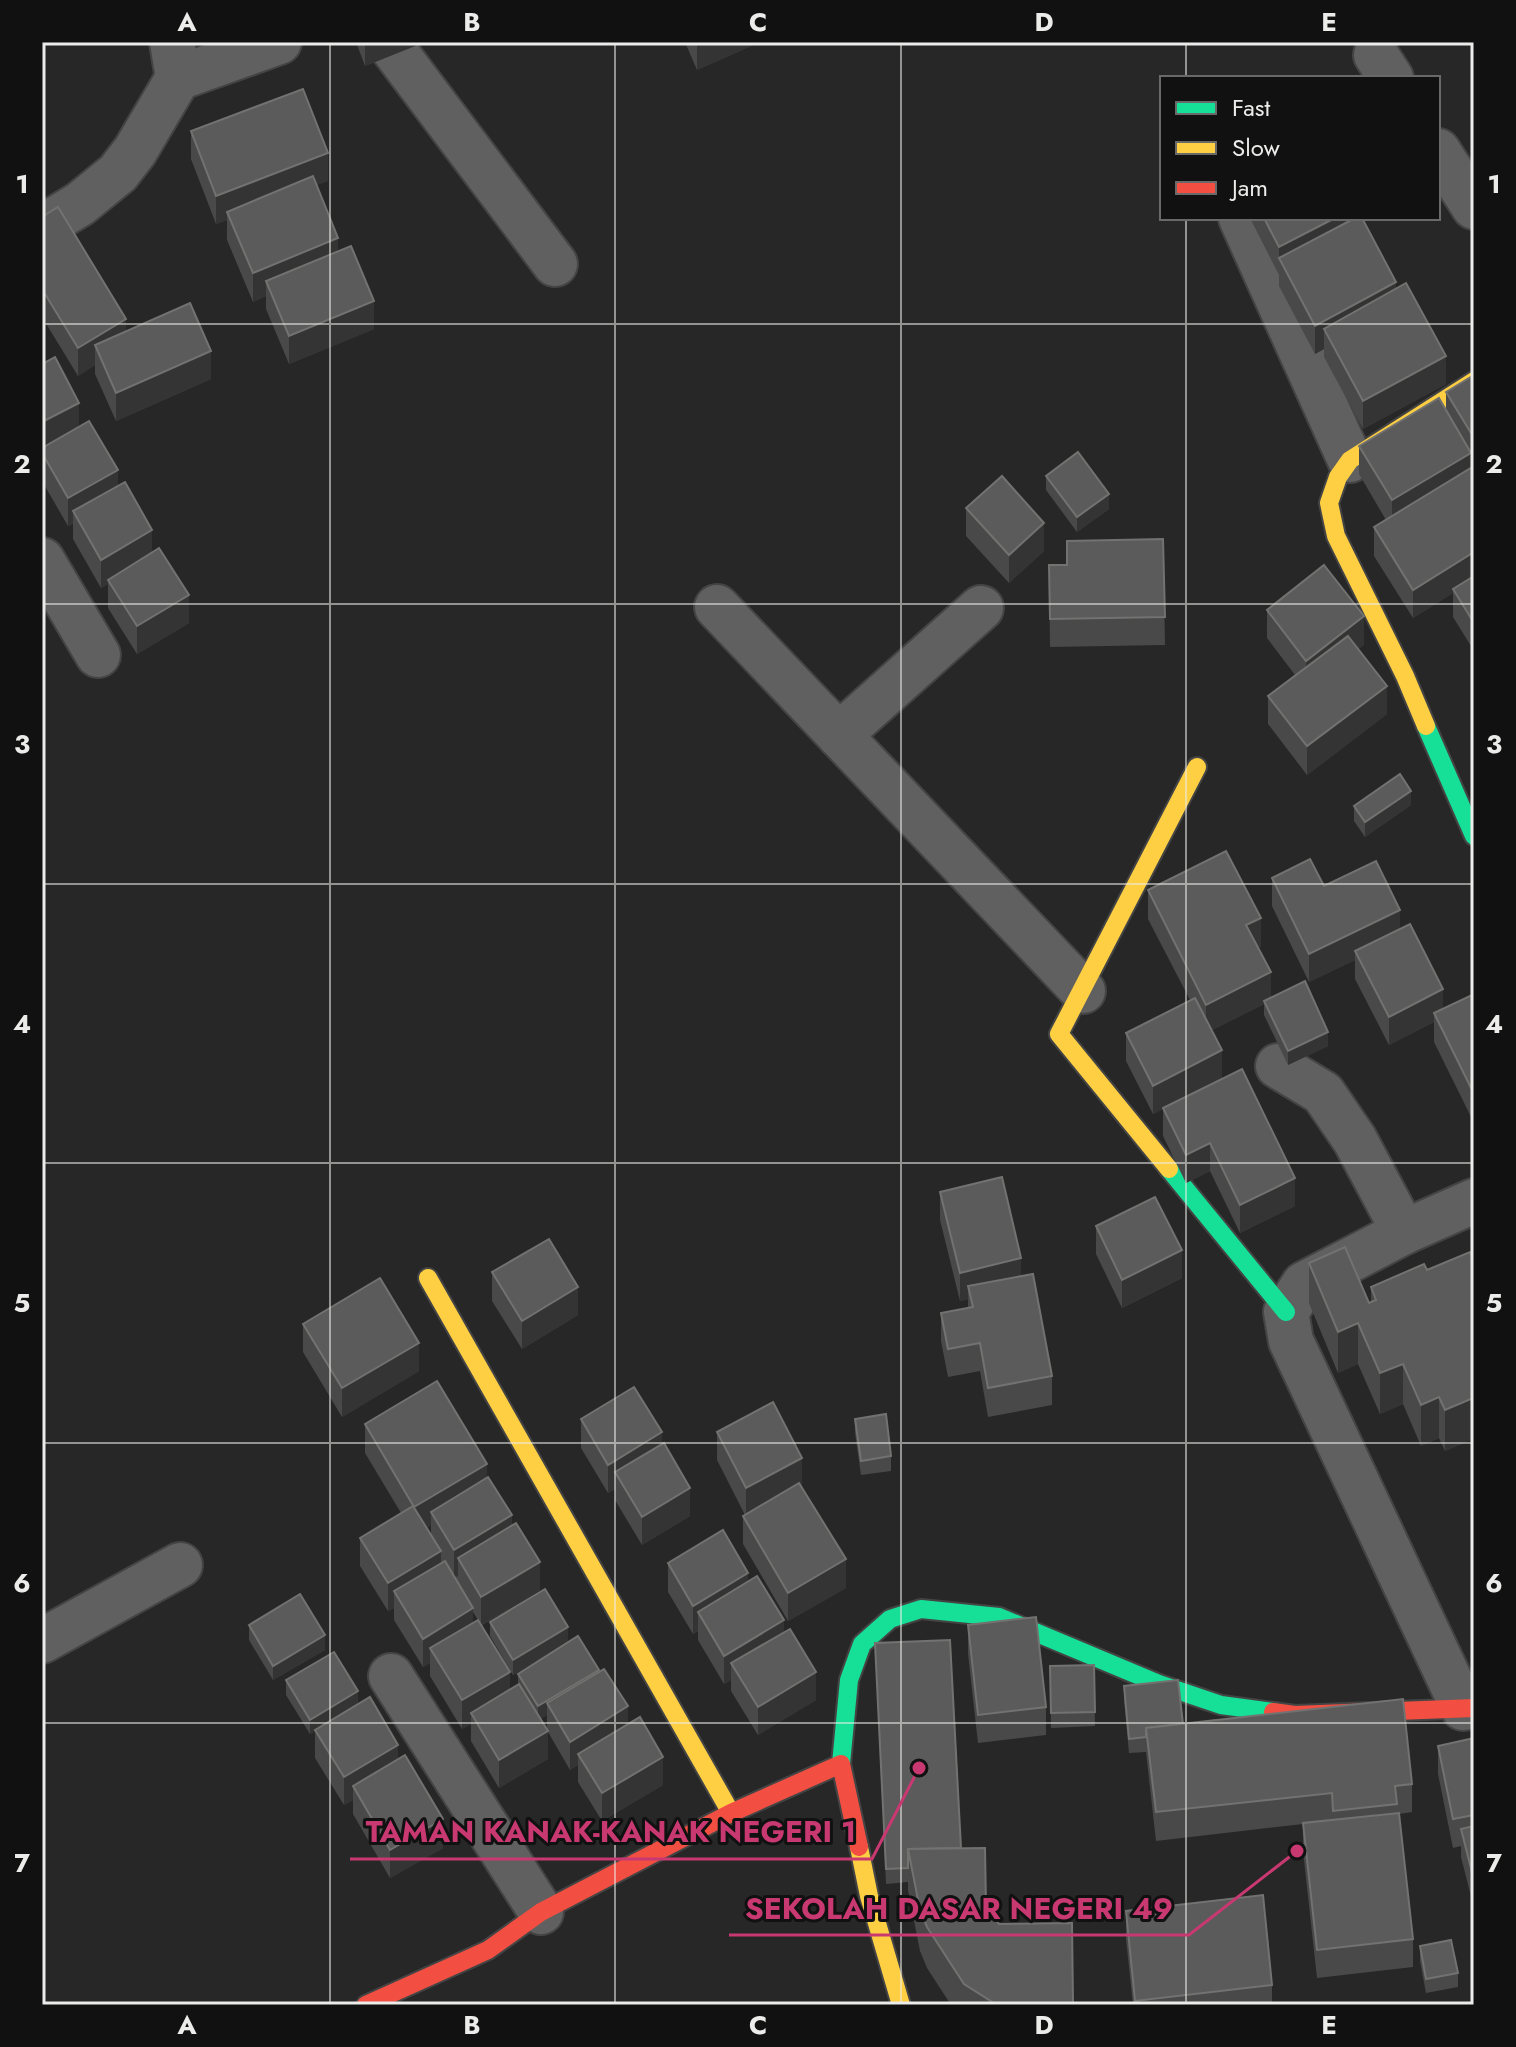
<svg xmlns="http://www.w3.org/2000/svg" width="1516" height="2047" viewBox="0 0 1516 2047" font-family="Jost,sans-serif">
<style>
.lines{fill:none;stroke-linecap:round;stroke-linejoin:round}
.street-casing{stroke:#444;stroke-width:48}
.fast-casing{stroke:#444;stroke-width:22}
.slow-casing{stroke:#444;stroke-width:22}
.jam-casing{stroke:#444;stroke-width:22}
.street{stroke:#606060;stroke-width:44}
.fast{stroke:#16e098;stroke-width:18}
.slow{stroke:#ffcf43;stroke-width:18}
.jam{stroke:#f24e42;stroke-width:18}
.wall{fill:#494949;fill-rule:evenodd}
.shaded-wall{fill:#343434}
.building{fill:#5b5b5b;stroke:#727271;stroke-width:2}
.grid{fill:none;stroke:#ecedeb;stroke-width:2;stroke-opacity:0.55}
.leader{fill:none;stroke:#c83871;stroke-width:3}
.callout-dot{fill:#c83871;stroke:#101110;stroke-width:3}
.callout-label{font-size:30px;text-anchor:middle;font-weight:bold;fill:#c83871;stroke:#101110;stroke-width:6;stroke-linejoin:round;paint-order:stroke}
.neatline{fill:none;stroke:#ecedeb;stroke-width:3}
.grid-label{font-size:26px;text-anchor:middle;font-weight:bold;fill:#ecedeb}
</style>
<rect width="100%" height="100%" fill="#272727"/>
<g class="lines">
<!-- street casing -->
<g class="street-casing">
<g id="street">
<polyline points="388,42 555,264"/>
<polyline points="1376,55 1391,78"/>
<polyline points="178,78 279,42"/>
<polyline points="1438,151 1474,207"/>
<polyline points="1241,218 1350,460"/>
<polyline points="42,227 80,204 118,173 135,151 178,78 172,42"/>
<polyline points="42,560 98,655"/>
<polyline points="717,607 1083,991"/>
<polyline points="839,735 981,608"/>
<polyline points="1278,1066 1323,1093 1355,1140 1404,1232"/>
<polyline points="42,1641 180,1565"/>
<polyline points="391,1676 541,1912"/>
<polyline points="1463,1708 1291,1341 1286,1312 1304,1284 1404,1232 1474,1201"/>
</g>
</g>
<!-- fast casing -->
<g class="fast-casing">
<g id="fast">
<polyline points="1426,726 1474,836"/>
<polyline points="1169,1169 1286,1312"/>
<polyline points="841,1764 849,1680 862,1644 890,1619 921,1609 999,1617 1159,1684 1221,1705 1273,1712"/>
</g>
</g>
<!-- slow casing -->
<g class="slow-casing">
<g id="slow">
<polyline points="1426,726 1405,676 1336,536 1329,503 1338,477 1350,460 1474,381"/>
<polyline points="1169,1169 1059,1034 1197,767"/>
<polyline points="428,1278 731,1813"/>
<polyline points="859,1847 869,1896 901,2005"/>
</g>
</g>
<!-- jam casing -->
<g class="jam-casing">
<g id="jam">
<polyline points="1273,1712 1295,1715 1474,1708"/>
<polyline points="366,2005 488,1950 541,1912 731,1813 841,1764 859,1847"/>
</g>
</g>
<!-- street -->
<use href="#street" class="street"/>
<!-- fast -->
<use href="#fast" class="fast"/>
<!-- slow -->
<use href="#slow" class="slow"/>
<!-- jam -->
<use href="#jam" class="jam"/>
</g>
<!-- wall -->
<g class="wall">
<polygon points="356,42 425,42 365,66"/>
<polygon points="685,42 760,42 697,70"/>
<polygon points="191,131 328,181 316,185 338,251 374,329 289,364 266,309 266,296 253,302 227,240 227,220 216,224 191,159"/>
<polygon points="42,217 126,332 211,379 116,421 95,374 95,365 78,376 42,317"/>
<polygon points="1250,218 1362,218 1396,289 1446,384 1363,429 1324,357 1324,349 1315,354 1279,286 1279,275"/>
<polygon points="42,364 79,426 118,486 189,623 137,654 108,608 108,584 101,588 73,539 73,524 68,526 42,481"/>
<polygon points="1474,375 1474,651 1453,617 1453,593 1413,618 1374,556 1374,527 1386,520 1359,474 1359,446 1446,410 1446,392"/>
<polygon points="1046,476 1109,509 1077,532 1046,490"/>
<polygon points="966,508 1044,551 1009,583 966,536"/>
<polygon points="1163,539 1165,645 1050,647 1049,565 1067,565"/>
<polygon points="1267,610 1364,645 1358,649 1387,714 1307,775 1268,724 1268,696 1295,675 1267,638"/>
<polygon points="1411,805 1365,837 1354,821 1354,806"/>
<polygon points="1272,878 1324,886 1443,1009 1474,994 1474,1123 1434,1042 1434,1022 1389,1045 1355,979 1355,960 1309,982 1272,906"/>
<polygon points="1148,890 1261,946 1258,948 1271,998 1328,1046 1288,1065 1264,1015 1264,1004 1212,1030 1222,1079 1295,1206 1240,1233 1210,1171 1186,1183 1163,1136 1163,1109 1153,1114 1126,1061 1126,1033 1190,1000 1148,919"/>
<polygon points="940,1192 1021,1276 1052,1376 1052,1405 988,1417 980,1371 948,1377 941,1341 941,1313 968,1308 968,1299 960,1301 940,1220"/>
<polygon points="1096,1226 1182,1278 1122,1308 1096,1254"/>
<polygon points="1474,1261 1474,1442 1473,1439 1445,1451 1439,1438 1421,1446 1403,1404 1380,1414 1358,1364 1338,1373 1309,1303 1309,1263 1369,1303 1371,1302 1371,1287 1427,1270"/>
<polygon points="492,1272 578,1315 522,1349 492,1301"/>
<polygon points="303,1324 419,1371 342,1417 303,1352"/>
<polygon points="581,1419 662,1444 690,1516 642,1545 615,1500 615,1489 608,1493 581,1448"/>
<polygon points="855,1419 891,1456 891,1471 861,1475 855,1433"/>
<path d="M365 1424 487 1478 512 1526 540 1590 482 1625 510 1690 518 1685V1674L599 1672 663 1785 602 1821 578 1782V1765L570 1770 548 1732V1759L499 1788 471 1741V1724L462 1729 430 1676V1663L423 1667 394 1620V1608L388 1611 360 1566V1538L401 1513 365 1453ZM431 1525V1536L426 1528ZM473 1612 478 1620 473 1623ZM547 1715V1730L540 1719Z"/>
<polygon points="717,1432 802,1486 846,1588 788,1621 743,1544 743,1516 745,1515 717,1460"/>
<polygon points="668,1563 748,1582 784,1632 816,1700 758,1735 731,1691 731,1680 724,1684 698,1640 698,1631 693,1634 668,1592"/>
<polygon points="490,1622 568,1642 513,1675 490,1636"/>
<polygon points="249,1625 325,1650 273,1680 249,1640"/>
<polygon points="968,1625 1046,1707 1046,1735 978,1743 968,1654"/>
<polygon points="875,1643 986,1908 999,1924 1072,1923 1073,2005 951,2005 927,1968 920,1951 908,1890 908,1882 886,1884"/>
<polygon points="1094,1665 1095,1726 1051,1728 1050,1666"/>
<polygon points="286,1680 358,1704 398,1759 443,1848 390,1878 353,1814 353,1800 344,1805 315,1758 315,1731 310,1734 286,1695"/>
<polygon points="1124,1686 1183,1724 1412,1784 1412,1812 1399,1814 1413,1939 1413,1967 1317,1978 1303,1851 1303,1824 1156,1841 1146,1752 1129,1753 1124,1700"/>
<polygon points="1474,1738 1474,1908 1461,1857 1461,1846 1453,1848 1438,1774 1438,1746"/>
<polygon points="1126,1911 1272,1985 1272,2005 1133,2005 1126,1939"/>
<polygon points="1420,1946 1458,1973 1458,1987 1426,1993 1420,1961"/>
</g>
<!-- shaded-wall -->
<g class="shaded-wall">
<polygon points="365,42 425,42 365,66"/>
<polygon points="697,42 760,42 697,70"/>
<polygon points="328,153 328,181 230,219 227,212 227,220 216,224 216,196"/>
<polygon points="1335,218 1357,218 1279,258 1279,275 1279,247"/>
<polygon points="338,238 338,266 266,281 266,296 253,302 253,273"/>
<polygon points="1396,282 1396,310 1324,329 1324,349 1315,354 1315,326"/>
<polygon points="374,301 374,329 289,364 289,336"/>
<polygon points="126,319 126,347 95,345 95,365 78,376 78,348"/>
<polygon points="211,351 211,379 116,421 116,393"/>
<polygon points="1446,356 1446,384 1363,429 1363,401"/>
<polygon points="79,403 79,431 42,451 42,422"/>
<polygon points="1471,453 1471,482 1392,528 1392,500"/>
<polygon points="118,470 118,498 73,511 73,524 68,526 68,498"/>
<polygon points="1109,494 1109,509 1077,532 1077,517"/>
<polygon points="1044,523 1044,551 1009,583 1009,555"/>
<polygon points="152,530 152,559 108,580 108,584 101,588 101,560"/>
<polygon points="1474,552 1474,580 1453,589 1453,593 1413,618 1413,590"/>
<polygon points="189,595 189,623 137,654 137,626"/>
<polygon points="1364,616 1364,645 1306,689 1306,661"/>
<polygon points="1387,686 1387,714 1307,775 1307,746"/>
<polygon points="1411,791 1411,805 1365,837 1365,822"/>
<polygon points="1400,910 1400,938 1355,951 1355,960 1309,982 1309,954"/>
<polygon points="1261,918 1261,946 1246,954 1246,925"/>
<polygon points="1271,972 1271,1000 1264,1001 1264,1004 1206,1033 1206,1005"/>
<polygon points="1443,989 1443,1017 1434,1013 1434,1022 1389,1045 1389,1017"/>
<polygon points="1328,1032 1328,1046 1288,1065 1288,1051"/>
<polygon points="1222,1050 1222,1079 1153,1114 1153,1086"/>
<polygon points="1210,1143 1210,1171 1186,1183 1186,1155"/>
<polygon points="1295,1178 1295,1206 1240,1233 1240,1205"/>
<polygon points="1182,1250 1182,1278 1122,1308 1122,1280"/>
<polygon points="1021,1258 1021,1286 968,1286 968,1299 960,1301 960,1273"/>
<polygon points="578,1287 578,1315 522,1349 522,1321"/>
<polygon points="1358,1323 1358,1364 1338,1373 1338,1332"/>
<polygon points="419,1343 419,1371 342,1417 342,1388"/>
<polygon points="1403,1364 1403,1404 1380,1414 1380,1373"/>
<polygon points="1439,1397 1439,1438 1421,1446 1421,1405"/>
<polygon points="1473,1398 1473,1439 1445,1451 1445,1410"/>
<polygon points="662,1432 662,1461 615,1472 615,1489 608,1493 608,1465"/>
<polygon points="802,1458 802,1486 746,1516 746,1488"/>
<polygon points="487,1464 487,1492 431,1512 431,1525 414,1536 414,1507"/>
<polygon points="690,1488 690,1516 642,1545 642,1517"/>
<polygon points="512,1515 512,1543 458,1558 458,1576 454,1578 454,1550"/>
<polygon points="441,1551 441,1580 394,1591 394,1608 388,1611 388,1583"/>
<polygon points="846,1559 846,1588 788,1621 788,1593"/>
<polygon points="540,1562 540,1590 481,1625 481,1597"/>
<polygon points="748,1573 748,1601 698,1612 698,1631 693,1634 693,1606"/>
<polygon points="473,1608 473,1636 430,1648 430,1663 423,1667 423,1639"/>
<polygon points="784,1620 784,1649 731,1663 731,1680 724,1684 724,1656"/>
<polygon points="568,1627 568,1642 513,1675 513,1660"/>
<polygon points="325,1635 325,1650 273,1680 273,1666"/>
<polygon points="599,1670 599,1684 547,1703 547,1715 538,1721 538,1706"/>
<polygon points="510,1672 510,1701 471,1713 471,1724 462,1729 462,1700"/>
<polygon points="816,1672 816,1700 758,1735 758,1707"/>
<polygon points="358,1691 358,1705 310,1734 310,1720"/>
<polygon points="628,1706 628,1735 578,1754 578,1765 570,1770 570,1742"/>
<polygon points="548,1731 548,1759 499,1788 499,1760"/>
<polygon points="398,1745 398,1773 353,1786 353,1800 344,1805 344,1777"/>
<polygon points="663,1757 663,1785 602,1821 602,1793"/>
<polygon points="443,1819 443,1848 390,1878 390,1850"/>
</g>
<!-- building -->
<g class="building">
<polygon points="303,89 328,153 216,196 191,131"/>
<polygon points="313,176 338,238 253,273 227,212"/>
<polygon points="58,207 126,319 78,348 42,289 42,217"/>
<polygon points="1264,218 1335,218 1279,247"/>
<polygon points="1355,218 1362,218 1396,282 1315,326 1279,258"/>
<polygon points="351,246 374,301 289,336 266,281"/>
<polygon points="1406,283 1446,356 1363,401 1324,329"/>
<polygon points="190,303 211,351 116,393 95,345"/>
<polygon points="55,357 79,403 42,422 42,364"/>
<polygon points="1474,375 1474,438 1446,392"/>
<polygon points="1439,398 1471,453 1392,500 1359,446"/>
<polygon points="89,421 118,470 68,498 42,453 42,448"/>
<polygon points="1078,452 1109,494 1077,517 1046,476"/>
<polygon points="1474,466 1474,552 1413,590 1374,527"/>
<polygon points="1002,476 1044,523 1009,555 966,508"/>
<polygon points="125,482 152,530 101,560 73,511"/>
<polygon points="1163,539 1165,617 1050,619 1049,565 1067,565 1067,541"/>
<polygon points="159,548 189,595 137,626 108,580"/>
<polygon points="1324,565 1364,616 1306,661 1267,610"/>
<polygon points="1474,576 1474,623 1453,589"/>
<polygon points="1348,636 1387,686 1307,746 1268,696"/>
<polygon points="1400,774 1411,791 1365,822 1354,806"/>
<polygon points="1226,851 1261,918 1246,925 1271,972 1206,1005 1148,890"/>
<polygon points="1310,859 1324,886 1376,861 1400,910 1309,954 1272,878"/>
<polygon points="1410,924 1443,989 1389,1017 1355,951"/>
<polygon points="1305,981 1328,1032 1288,1051 1264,1001"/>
<polygon points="1474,994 1474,1094 1434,1013"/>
<polygon points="1195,998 1222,1050 1153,1086 1126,1033"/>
<polygon points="1242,1069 1295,1178 1240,1205 1210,1143 1186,1155 1163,1108"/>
<polygon points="1002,1177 1021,1258 960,1273 940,1192"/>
<polygon points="1155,1197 1182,1250 1122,1280 1096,1226"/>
<polygon points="549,1239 578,1287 522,1321 492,1272"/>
<polygon points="1345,1247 1369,1303 1376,1300 1371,1287 1424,1264 1427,1270 1470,1252 1474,1262 1474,1401 1473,1398 1445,1410 1439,1397 1421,1405 1403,1364 1380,1373 1358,1323 1338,1332 1309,1263"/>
<polygon points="1033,1274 1052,1376 988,1388 980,1343 948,1349 941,1313 973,1307 968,1286"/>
<polygon points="380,1278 419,1343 342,1388 303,1324"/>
<polygon points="437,1381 487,1464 414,1507 365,1424"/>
<polygon points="634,1387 662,1432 608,1465 581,1419"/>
<polygon points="773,1402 802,1458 746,1488 717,1432"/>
<polygon points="886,1414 891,1456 861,1461 855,1419"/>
<polygon points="664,1443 690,1488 642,1517 615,1472"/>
<polygon points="488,1477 512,1515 454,1550 431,1512"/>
<polygon points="799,1483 846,1559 788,1593 743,1516"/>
<polygon points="413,1506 441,1551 388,1583 360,1538"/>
<polygon points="516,1523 540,1562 481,1597 458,1558"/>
<polygon points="723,1530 748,1573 693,1606 668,1563"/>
<polygon points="445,1561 473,1608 423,1639 394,1591"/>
<polygon points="757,1576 784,1620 724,1656 698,1612"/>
<polygon points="545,1589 568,1627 513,1660 490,1622"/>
<polygon points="300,1594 325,1635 273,1666 249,1625"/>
<polygon points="1036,1617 1046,1707 978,1715 968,1625"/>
<polygon points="478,1620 510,1672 462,1700 430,1648"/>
<polygon points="790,1629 816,1672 758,1707 731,1663"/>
<polygon points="578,1636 599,1670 538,1706 518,1674"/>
<polygon points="950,1640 961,1848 908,1849 908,1868 886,1869 875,1643"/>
<polygon points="334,1652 358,1691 310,1720 286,1680"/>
<polygon points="1094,1665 1095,1712 1051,1713 1050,1666"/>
<polygon points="604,1669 628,1706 570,1742 547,1703"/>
<polygon points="1178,1680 1183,1724 1146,1728 1146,1737 1129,1739 1124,1686"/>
<polygon points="519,1684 548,1731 499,1760 471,1713"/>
<polygon points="370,1697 398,1745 344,1777 315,1730"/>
<polygon points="1403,1699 1412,1784 1395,1786 1397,1804 1333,1811 1332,1793 1156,1812 1146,1728"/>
<polygon points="640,1717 663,1757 602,1793 578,1754"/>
<polygon points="1474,1738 1474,1815 1453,1819 1438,1746"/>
<polygon points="405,1755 443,1819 390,1850 353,1786"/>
<polygon points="1399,1813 1413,1939 1317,1950 1303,1823"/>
<polygon points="1474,1826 1474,1880 1461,1829"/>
<polygon points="985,1848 986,1908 999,1924 1072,1923 1073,2004 997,2005 964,1984 927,1927 920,1910 908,1849"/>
<polygon points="1263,1895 1272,1985 1135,2001 1126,1911"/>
<polygon points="1451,1940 1458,1973 1426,1979 1420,1946"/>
</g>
<!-- grid -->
<path class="grid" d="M330 42V2005M615 42V2005M901 42V2005M1186 42V78M1186 218V2005M42 324H1474M42 604H1474M42 884H1474M42 1163H1474M42 1443H1474M42 1723H1474"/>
<!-- callouts -->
<path class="leader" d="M919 1768L872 1859H350M1297 1851L1189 1935H729"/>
<g class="callout-dot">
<circle cx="919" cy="1768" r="8"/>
<circle cx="1297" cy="1851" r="8"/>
</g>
<g class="callout-label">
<text x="611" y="1842">TAMAN KANAK-KANAK NEGERI 1</text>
<text x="959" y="1919">SEKOLAH DASAR NEGERI 49</text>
</g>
<!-- border -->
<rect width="1516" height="2047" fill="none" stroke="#101110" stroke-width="88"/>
<!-- legend -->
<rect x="1160" y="76" width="280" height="144" fill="#101110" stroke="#686968" stroke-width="2"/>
<rect x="1176" y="102" width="40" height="12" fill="#16e098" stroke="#686968" stroke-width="2"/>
<text x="1232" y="116" font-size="24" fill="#ecedeb">Fast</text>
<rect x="1176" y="142" width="40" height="12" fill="#ffcf43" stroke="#686968" stroke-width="2"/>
<text x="1232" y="156" font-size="24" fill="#ecedeb">Slow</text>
<rect x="1176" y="182" width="40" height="12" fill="#f24e42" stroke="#686968" stroke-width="2"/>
<text x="1232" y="196" font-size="24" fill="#ecedeb">Jam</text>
<rect x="44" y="44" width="1428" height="1959" class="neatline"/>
<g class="grid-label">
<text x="187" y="31">A</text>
<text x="472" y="31">B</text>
<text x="758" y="31">C</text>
<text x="1044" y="31">D</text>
<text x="1329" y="31">E</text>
<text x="22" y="193">1</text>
<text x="1494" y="193">1</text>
<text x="22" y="473">2</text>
<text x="1494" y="473">2</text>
<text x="22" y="753">3</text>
<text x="1494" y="753">3</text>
<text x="22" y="1033">4</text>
<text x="1494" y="1033">4</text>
<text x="22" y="1312">5</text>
<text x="1494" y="1312">5</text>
<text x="22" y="1592">6</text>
<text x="1494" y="1592">6</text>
<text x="22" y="1872">7</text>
<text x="1494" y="1872">7</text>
<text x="187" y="2034">A</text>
<text x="472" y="2034">B</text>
<text x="758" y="2034">C</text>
<text x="1044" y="2034">D</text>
<text x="1329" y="2034">E</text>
</g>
</svg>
